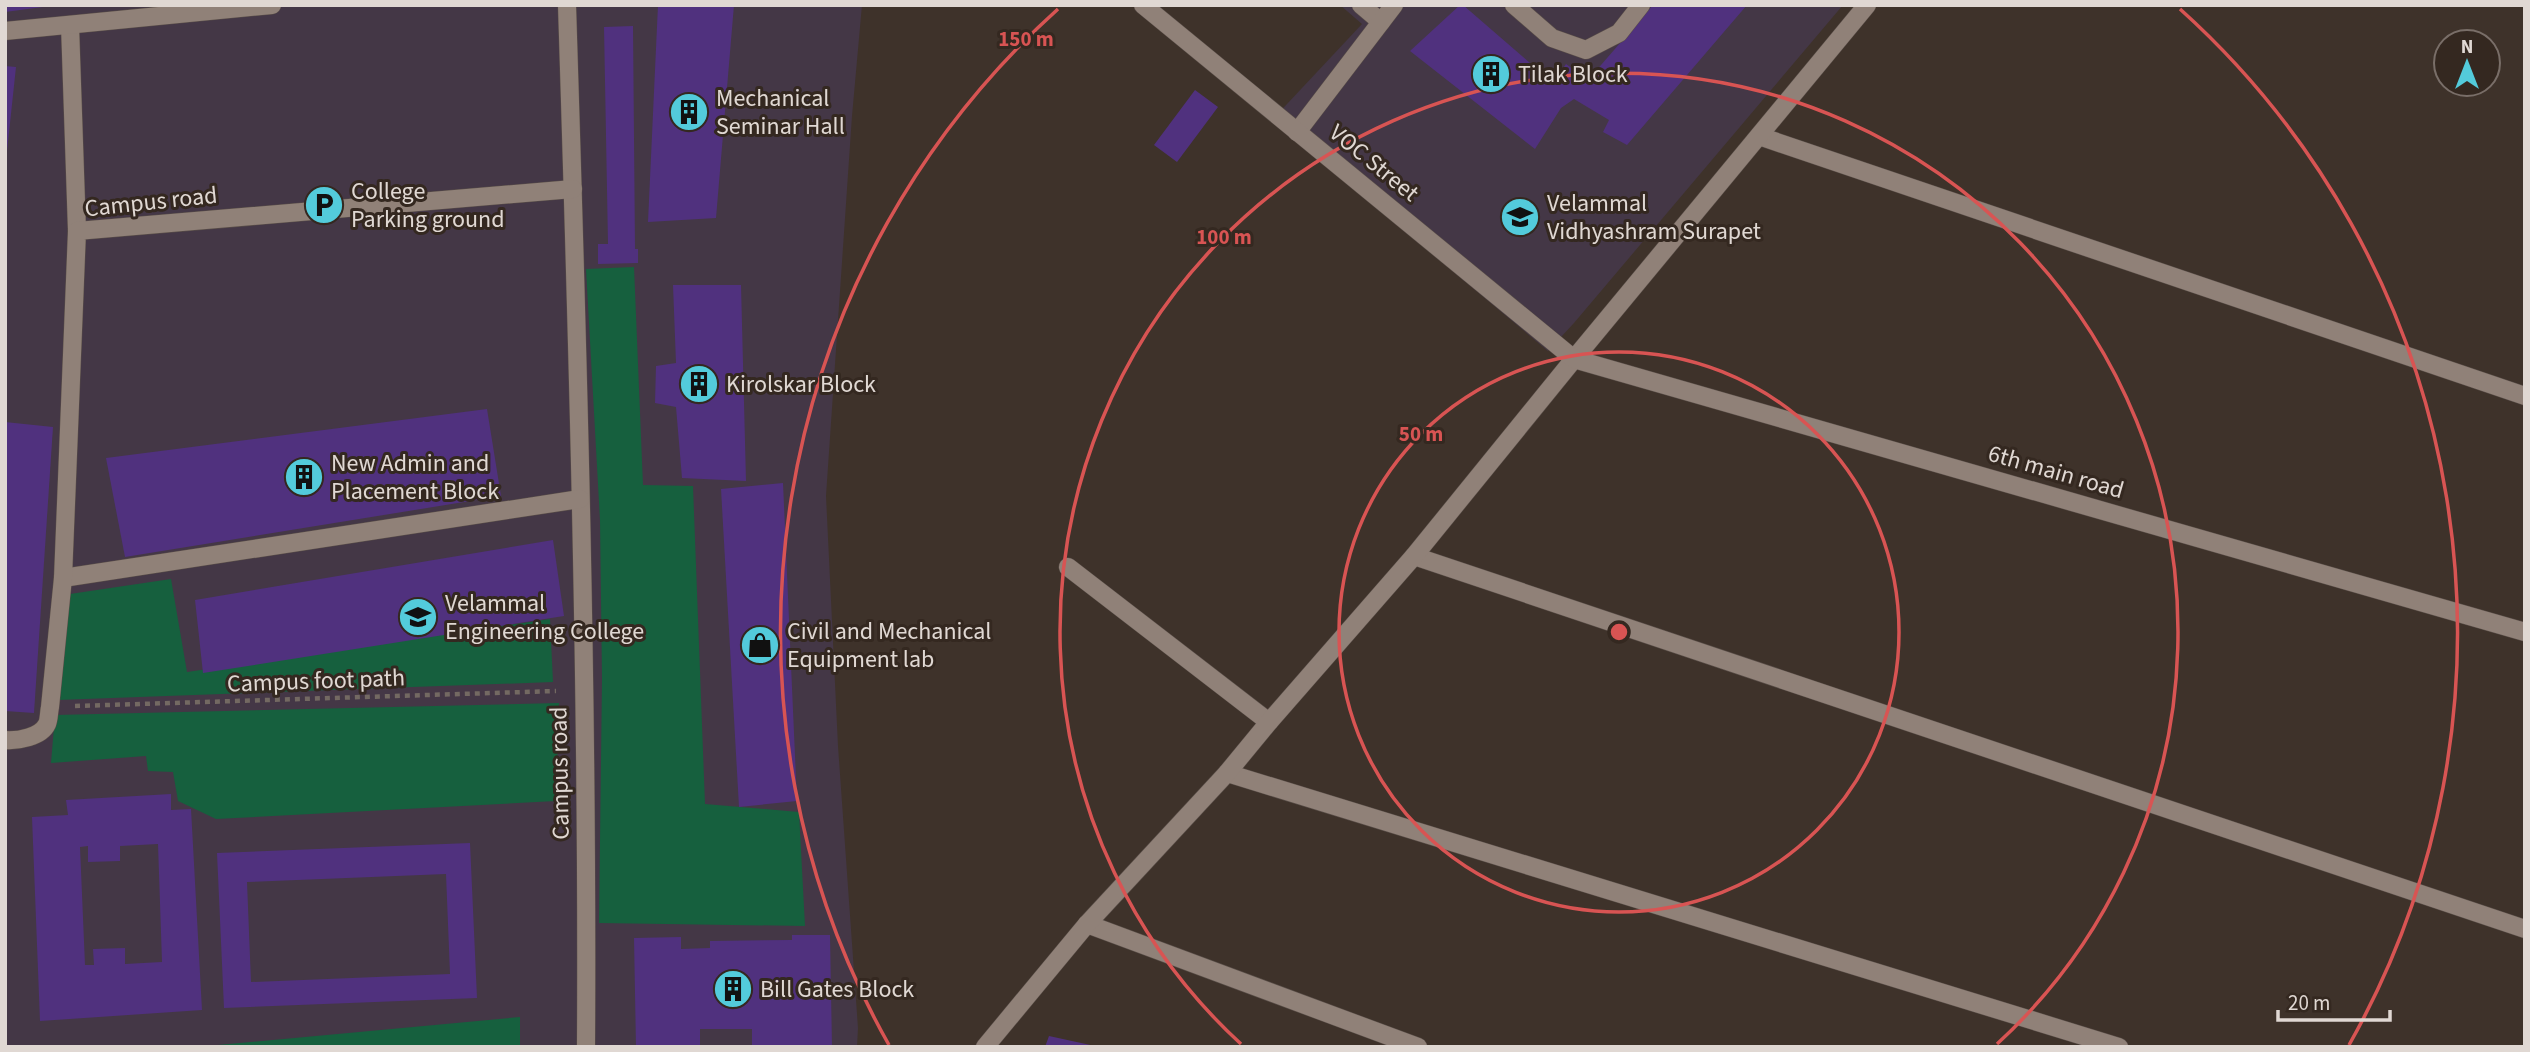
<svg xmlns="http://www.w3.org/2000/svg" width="2530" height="1052" viewBox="0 0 2530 1052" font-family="'Source Sans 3',sans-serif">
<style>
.education{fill:#443746}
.green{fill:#16603e}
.building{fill:#50317e;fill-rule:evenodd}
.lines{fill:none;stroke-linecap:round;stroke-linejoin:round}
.service-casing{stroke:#594e48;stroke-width:19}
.minor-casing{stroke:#594e48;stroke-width:19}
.tertiary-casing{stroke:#594e48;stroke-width:19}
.path{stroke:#736962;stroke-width:4.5;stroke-dasharray:5 5;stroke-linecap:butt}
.service{stroke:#908178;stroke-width:18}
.minor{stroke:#908178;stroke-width:18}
.tertiary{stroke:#908178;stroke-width:18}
.ring{fill:none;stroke:#d85453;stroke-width:3.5}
.labels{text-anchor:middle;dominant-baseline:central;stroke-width:6;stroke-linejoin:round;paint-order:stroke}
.poi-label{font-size:24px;fill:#e0d8d3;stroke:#342820;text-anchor:start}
.street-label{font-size:24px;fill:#e0d8d3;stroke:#342820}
.centre{fill:#d85453;stroke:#342820;stroke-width:3.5}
.ring-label{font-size:21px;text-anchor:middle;font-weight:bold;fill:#d85453;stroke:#342820;stroke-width:6;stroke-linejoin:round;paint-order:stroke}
</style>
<rect width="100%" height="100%" fill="#3e322a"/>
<!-- education -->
<g class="education">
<polygon points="5,5 862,5 852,116 826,496 838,746 858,1028 857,1047 5,1047"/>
<polygon points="1340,5 1843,5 1574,323 1548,351 1272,120 1362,24"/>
</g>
<!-- green -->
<g class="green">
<polygon points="634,267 643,485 693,486 705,804 799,812 805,926 599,923 602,679 600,520 586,269"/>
<polygon points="171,579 187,672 550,619 553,682 57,700 70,594"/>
<polygon points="559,703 556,801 216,819 178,801 173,772 148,771 146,756 51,763 55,715"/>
<polygon points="520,1017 520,1047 196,1047"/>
</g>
<!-- building -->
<g class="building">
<polygon points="5,5 43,5 43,7 5,12"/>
<polygon points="658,5 734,5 716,218 648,222"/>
<polygon points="1460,5 1463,5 1553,83 1566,64 1588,80 1653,5 1747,5 1627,145 1603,132 1609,120 1574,99 1561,108 1535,149 1410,51"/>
<polygon points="633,26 635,249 638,249 638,263 598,264 598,244 608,244 604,27"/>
<polygon points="5,66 16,67 7,151 5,151"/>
<polygon points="1195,90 1218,107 1177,162 1154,145"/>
<polygon points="673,285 741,285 746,481 682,478 676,407 655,403 656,366 676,363"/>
<polygon points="487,409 501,496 125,557 106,458"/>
<polygon points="5,422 53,427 34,713 5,711"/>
<polygon points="783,483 797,801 739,807 721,489"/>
<polygon points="553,540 564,616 203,673 195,600"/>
<path d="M171 794V810L191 809 202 1010 40 1021 32 817 68 815 66 800ZM158 844 162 962 125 964V948L93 949 94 965H85L80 847 88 846V862L120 861V846Z"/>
<path d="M470 843 477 998 224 1008 217 853ZM446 874 450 974 251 982 247 882Z"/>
<polygon points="792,935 830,935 832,1047 752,1047 752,1029 700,1029 700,1047 636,1047 634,938 681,937 681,949 710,948 710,941 792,940"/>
<polygon points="1049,1036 1095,1046 1095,1047 1045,1047"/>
</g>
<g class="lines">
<!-- service casing -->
<g class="service-casing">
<g id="service">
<path d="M567 5C578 352 588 700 586 1047"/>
<polyline points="1361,5 1381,22"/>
<polyline points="1514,5 1552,38 1586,50 1619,33 1641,5"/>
<polyline points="70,25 77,231"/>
<polyline points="5,31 272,5"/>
<polyline points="1297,132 1394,5"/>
<polyline points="63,578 580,499"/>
<path d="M5 740C18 741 41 737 47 724 49 720 49 711 50 707L63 578 77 231 573 189"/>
</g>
</g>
<!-- minor casing -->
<g class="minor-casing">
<g id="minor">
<polyline points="1759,136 2525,396"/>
<polyline points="1414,556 2525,929"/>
<polyline points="1068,567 1269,722"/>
<polyline points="1227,773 2119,1047"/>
<polyline points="1087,924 1418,1047"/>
<polyline points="985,1047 1087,924 1227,773 1269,722 1414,556 1574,359 1867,5"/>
</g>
</g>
<!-- tertiary casing -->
<g class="tertiary-casing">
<polyline id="tertiary" points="1143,5 1574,359 2525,632"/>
</g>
<!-- path -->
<polyline class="path" points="75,706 556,691"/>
<!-- service -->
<use href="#service" class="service"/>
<!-- minor -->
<use href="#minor" class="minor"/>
<!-- tertiary -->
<use href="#tertiary" class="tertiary"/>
</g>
<!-- distance rings -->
<g class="ring">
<circle cx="1619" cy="632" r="280"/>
<path d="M1241 1044A559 559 0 1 1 1997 1044"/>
<path d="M889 1045A839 839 0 0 1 1058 9M2180 9A839 839 0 0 1 2349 1045"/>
</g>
<!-- icons -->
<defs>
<g id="building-disc" transform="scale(2.0125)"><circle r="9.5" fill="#53cbdb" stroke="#342820"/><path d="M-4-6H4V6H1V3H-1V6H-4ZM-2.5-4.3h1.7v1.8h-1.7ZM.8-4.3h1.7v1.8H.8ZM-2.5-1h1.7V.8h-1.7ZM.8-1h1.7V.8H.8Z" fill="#111"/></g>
<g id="parking-disc" transform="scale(2.0125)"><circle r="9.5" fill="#53cbdb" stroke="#342820"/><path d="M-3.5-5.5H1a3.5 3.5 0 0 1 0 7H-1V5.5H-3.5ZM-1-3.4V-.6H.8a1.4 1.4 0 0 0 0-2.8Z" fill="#111"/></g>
<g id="school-disc" transform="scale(2.0125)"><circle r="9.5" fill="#53cbdb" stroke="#342820"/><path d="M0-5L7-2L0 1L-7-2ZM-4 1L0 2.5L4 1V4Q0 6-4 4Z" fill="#111"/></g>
<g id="university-disc" transform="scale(2.0125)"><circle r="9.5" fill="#53cbdb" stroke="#342820"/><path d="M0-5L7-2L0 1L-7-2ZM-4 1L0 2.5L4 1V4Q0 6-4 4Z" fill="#111"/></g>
<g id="shop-disc" transform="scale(2.0125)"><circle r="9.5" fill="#53cbdb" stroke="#342820"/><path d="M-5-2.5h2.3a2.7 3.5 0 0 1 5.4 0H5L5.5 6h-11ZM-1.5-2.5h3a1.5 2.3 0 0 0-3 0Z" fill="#111"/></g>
</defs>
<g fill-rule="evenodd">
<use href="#building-disc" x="1491" y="74"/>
<use href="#building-disc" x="689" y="112"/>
<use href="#parking-disc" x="324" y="205"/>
<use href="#school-disc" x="1520" y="217"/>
<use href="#building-disc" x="699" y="384"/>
<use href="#building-disc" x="304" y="477"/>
<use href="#university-disc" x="418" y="617"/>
<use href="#shop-disc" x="760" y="645"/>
<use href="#building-disc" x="733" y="989"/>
</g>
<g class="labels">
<!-- poi labels -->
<g class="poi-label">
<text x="1518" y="74">Tilak Block</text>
<text x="716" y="98">Mechanical<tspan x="716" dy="28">Seminar Hall</tspan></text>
<text x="351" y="191">College<tspan x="351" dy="28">Parking ground</tspan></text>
<text x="1547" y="203">Velammal<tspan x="1547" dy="28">Vidhyashram Surapet</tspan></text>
<text x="726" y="384">Kirolskar Block</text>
<text x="331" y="463">New Admin and<tspan x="331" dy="28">Placement Block</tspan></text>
<text x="445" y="603">Velammal<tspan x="445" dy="28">Engineering College</tspan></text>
<text x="787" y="631">Civil and Mechanical<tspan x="787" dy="28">Equipment lab</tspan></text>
<text x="760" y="989">Bill Gates Block</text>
</g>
<!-- street labels -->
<g class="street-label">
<text transform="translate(1374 163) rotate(39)">VOC Street</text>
<text transform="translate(151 202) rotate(-6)">Campus road</text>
<text transform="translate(2056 472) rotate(16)">6th main road</text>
<text transform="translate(316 681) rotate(-2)">Campus foot path</text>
<text transform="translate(560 773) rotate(-91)">Campus road</text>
</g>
</g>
<circle cx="1619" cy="632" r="10" class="centre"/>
<g class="ring-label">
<text x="1026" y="46">150 m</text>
<text x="1224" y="244">100 m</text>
<text x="1421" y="441">50 m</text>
</g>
<!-- border -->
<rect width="2530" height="1052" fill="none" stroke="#e0d8d3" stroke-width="14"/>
<!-- north arrow -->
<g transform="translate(2467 63)"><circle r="33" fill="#342820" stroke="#796e68" stroke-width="2"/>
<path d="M0-5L12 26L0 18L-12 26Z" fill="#53cbdb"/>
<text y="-10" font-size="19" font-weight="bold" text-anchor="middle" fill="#e0d8d3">N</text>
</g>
<!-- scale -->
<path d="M2278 1010v10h112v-10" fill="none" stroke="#e0d8d3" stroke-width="3.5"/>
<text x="2288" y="1010" font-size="21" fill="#e0d8d3" stroke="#342820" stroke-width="5" paint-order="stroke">20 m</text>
</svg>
